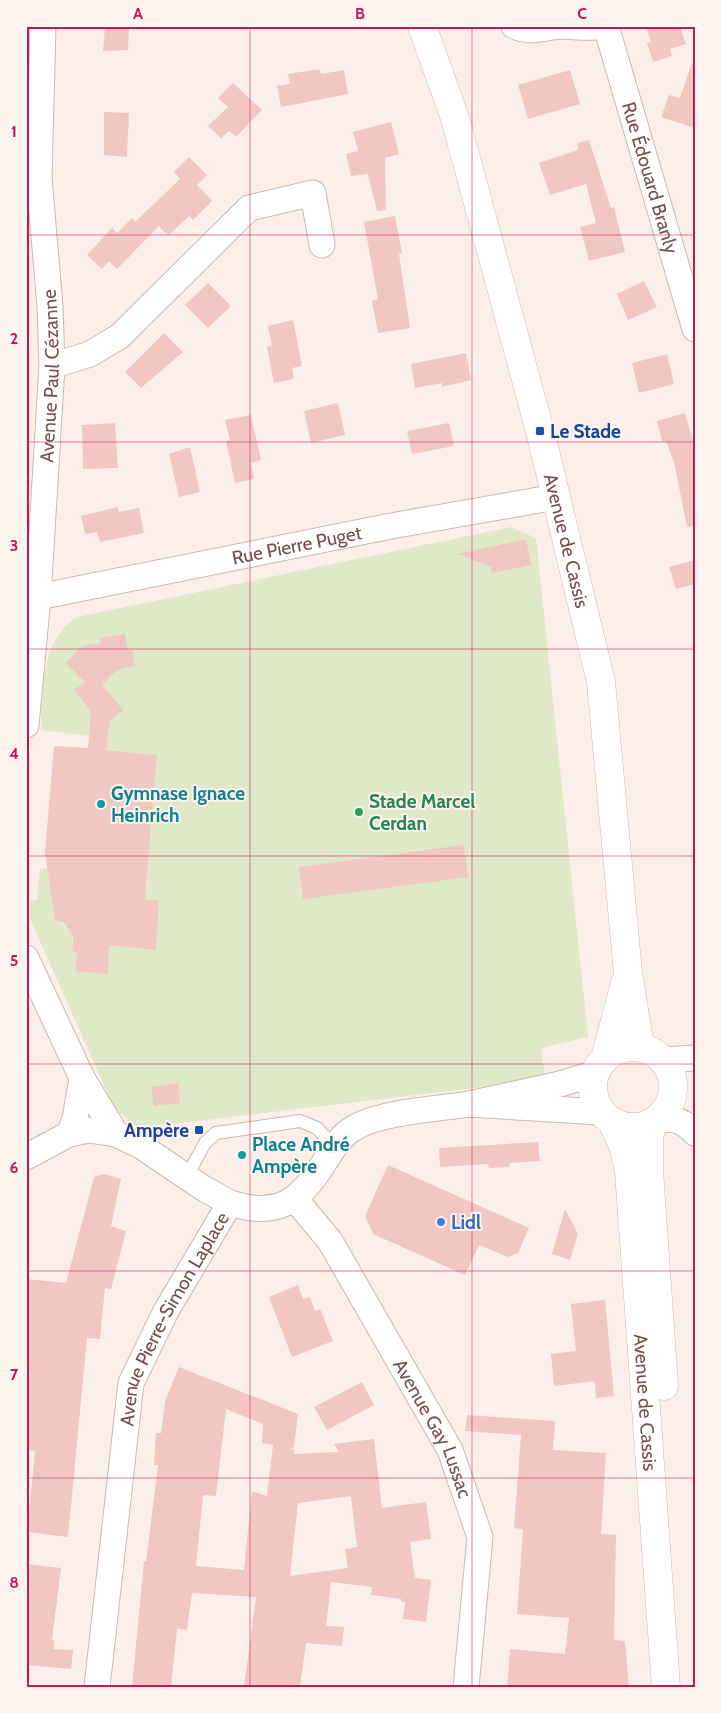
<svg xmlns="http://www.w3.org/2000/svg" width="721" height="1713" viewBox="0 0 721 1713" font-family="Cabin,sans-serif">
<style>
.green{fill:#dfe9c7}
.building{fill:#f0c7c1;fill-rule:evenodd}
.lines{fill:none;stroke-linecap:round;stroke-linejoin:round}
.service-casing{stroke:#cfb6b1;stroke-width:14}
.minor-casing{stroke:#cfb6b1;stroke-width:27}
.secondary-casing{stroke:#d5b7b1;stroke-width:29}
.service{stroke:#fff;stroke-width:12}
.minor{stroke:#fff;stroke-width:25}
.secondary{stroke:#fff;stroke-width:28}
.grid{fill:none;stroke:#c2185b;stroke-width:1;stroke-opacity:0.55}
.transit-dot{fill:#1a4fb4;stroke:#fef4ef;stroke-width:2}
.culture-dot{fill:#0f9aa8;stroke:#fef4ef;stroke-width:2}
.leisure-dot{fill:#2e9e5b;stroke:#fef4ef;stroke-width:2}
.shop-dot{fill:#3f7fe0;stroke:#fef4ef;stroke-width:2}
.labels{text-anchor:middle;dominant-baseline:central;stroke-width:4;stroke-linejoin:round;paint-order:stroke}
.street-label{font-size:19px;fill:#75504d;stroke:#fef4ef}
.transit-label{font-size:19px;font-weight:bold;fill:#164399;stroke:#fef4ef;text-anchor:start}
.culture-label{font-size:19px;font-weight:bold;fill:#0d838f;stroke:#fef4ef;text-anchor:start}
.leisure-label{font-size:19px;font-weight:bold;fill:#27864d;stroke:#fef4ef;text-anchor:start}
.shop-label{font-size:19px;font-weight:bold;fill:#366cbe;stroke:#fef4ef;text-anchor:start}
.neatline{fill:none;stroke:#c2185b;stroke-width:2}
.grid-label{font-size:16px;text-anchor:middle;font-weight:bold;fill:#c2185b}
</style>
<rect width="100%" height="100%" fill="#fcefe9"/>
<!-- green -->
<path class="green" d="M511 527 536 538 588 1037 541 1048 545 1074 541 1080 139 1128 114 1108 26 910V899L37 900 40 869 48 868 55 920C71 926 73 936 72 952L77 953 75 970 107 973 109 945 156 949 159 901 145 900 157 755 106 750 109 730 90 728 89 736 41 730C44 690 39 641 77 617Z"/>
<!-- building -->
<g class="building">
<polygon points="105,26 129,26 128,50 103,51"/>
<polygon points="646,26 680,26 686,44 670,49 672,56 653,62 647,43 651,42"/>
<polygon points="692,63 695,63 695,128 661,117 669,95 680,98"/>
<polygon points="319,69 321,74 344,70 348,94 281,107 277,86 290,84 288,74"/>
<polygon points="570,70 580,104 528,119 518,85"/>
<polygon points="233,83 262,110 236,137 229,131 221,138 208,126 228,107 218,98"/>
<polygon points="104,112 129,113 127,157 104,155"/>
<polygon points="391,122 399,154 385,158 386,210 377,211 368,174 351,176 346,154 358,151 353,132"/>
<polygon points="589,140 611,208 614,207 625,252 589,261 580,227 596,223 586,184 550,195 539,163 578,150 577,143"/>
<polygon points="189,157 207,175 197,185 212,201 193,220 189,216 168,236 159,226 117,269 109,261 102,269 87,255 112,228 117,233 132,218 135,222 180,179 174,172"/>
<polygon points="395,216 402,253 399,254 410,328 378,333 372,301 378,299 364,222"/>
<polygon points="644,281 657,307 628,320 617,294"/>
<polygon points="208,283 231,306 208,328 185,305"/>
<polygon points="293,320 302,366 292,368 294,379 274,383 267,347 272,346 268,326"/>
<polygon points="164,333 183,352 141,388 125,372"/>
<polygon points="466,353 471,380 442,387 442,383 415,388 411,364"/>
<polygon points="667,354 674,384 639,393 632,363"/>
<polygon points="338,403 345,435 311,443 304,411"/>
<polygon points="685,413 695,448 695,526 687,527 674,462 666,441 662,442 657,421"/>
<polygon points="251,415 261,460 251,463 254,479 235,483 226,441 230,440 225,420"/>
<polygon points="115,423 118,468 83,469 82,425"/>
<polygon points="449,423 454,446 412,454 407,431"/>
<polygon points="190,447 200,492 179,497 169,454"/>
<polygon points="118,507 119,512 139,508 144,533 100,542 97,532 85,534 81,516"/>
<polygon points="526,539 531,565 492,573 491,567 457,554"/>
<polygon points="695,560 695,584 676,589 669,567"/>
<polygon points="125,634 128,650 132,649 135,666 117,670 102,685 123,710 110,720 106,750 157,755 145,900 159,900 156,950 109,945 108,974 75,971 77,953 72,952 73,938 69,930 64,923 55,920 45,853 54,746 88,748 91,712 74,690 85,682 66,663 82,646 101,643 100,638"/>
<polygon points="464,845 468,877 303,899 299,867"/>
<polygon points="178,1083 180,1103 154,1106 151,1087"/>
<polygon points="538,1142 540,1161 510,1163 509,1167 489,1168 488,1164 440,1167 439,1148"/>
<polygon points="388,1165 529,1228 518,1253 508,1257 479,1245 465,1275 373,1234 365,1216"/>
<polygon points="104,1174 121,1179 111,1226 126,1231 111,1289 105,1288 100,1339 87,1338 68,1537 27,1532 35,1451 26,1450 26,1279 66,1283 94,1177"/>
<polygon points="565,1209 578,1234 570,1260 552,1254"/>
<polygon points="298,1285 303,1299 310,1297 315,1311 320,1309 333,1341 292,1357 269,1297"/>
<polygon points="605,1300 614,1396 596,1398 595,1381 554,1386 551,1354 576,1351 571,1304"/>
<path d="M179 1367 298 1414 294 1447 288 1450 294 1449V1454L339 1452 334 1444 374 1439 382 1508 426 1502 431 1539 410 1542 415 1578 431 1580 426 1622 403 1619 405 1602H401V1599L371 1595 372 1587 331 1582 326 1626 344 1627 342 1646 306 1643 300 1687H244L256 1597 192 1593 187 1630 177 1629 171 1687H132L144 1561H146L158 1465H154L156 1433H161L165 1401ZM226 1409 263 1424 262 1443 273 1445 267 1496 252 1491 244 1570 196 1566 203 1495 216 1496ZM351 1496 357 1547 345 1549 348 1568 290 1576 298 1503Z"/>
<polygon points="362,1382 374,1405 327,1430 314,1407"/>
<polygon points="467,1415 555,1421 553,1450 606,1453 601,1534 616,1535 614,1640 625,1641 629,1687 507,1687 510,1649 565,1654 569,1618 517,1614 523,1529 514,1528 521,1435 465,1431"/>
<polygon points="26,1564 61,1568 52,1640 54,1640 54,1649 73,1650 71,1669 26,1665"/>
</g>
<g class="lines">
<!-- service casing -->
<g class="service-casing">
<polyline id="service" points="187,1176 205,1143 216,1133 300,1121 317,1128 334,1147"/>
</g>
<!-- minor casing -->
<g class="minor-casing">
<g id="minor">
<path d="M514 26C530 34 545 27 561 26 575 26 588 29 601 26"/>
<path id="s1" d="M606 26 695 329"/>
<polyline points="52,366 90,354 120,336 249,208 313,193 322,245"/>
<path id="s2" d="M38 597 391 526 556 497"/>
<path id="s3" d="M26 725 38 597 52 366 50 306 39 178 43 26"/>
<polyline points="26,958 82,1078 75,1119 69,1134"/>
<polyline points="663,1060 695,1058"/>
<polyline points="596,1073 560,1084 469,1104 601,1112"/>
<polyline points="82,1078 116,1134"/>
<path d="M653 1122C672 1117 682 1119 695 1133"/>
<polyline points="26,1157 69,1134 89,1130 116,1134 141,1146 203,1188 230,1203"/>
<path id="s4" d="M295 1199 330 1241 450 1450 480 1537 466 1687"/>
<path id="s5" d="M97 1687 131 1383 166 1311 230 1203C278 1218 299 1202 324 1163 332 1150 341 1135 354 1128 380 1112 438 1109 469 1104"/>
</g>
</g>
<!-- secondary casing -->
<g class="secondary-casing">
<g id="secondary">
<path id="s6" d="M422 26 455 118 540 431 601 682 628 973 640 1047"/>
<circle cx="633" cy="1087" r="40"/>
<polyline points="605,1059 625,983"/>
<path id="s7" d="M612 1121 624 1148 629 1171 666 1687"/>
<polyline points="653,1122 649,1136 649,1171 664,1386"/>
</g>
</g>
<!-- service -->
<use href="#service" class="service"/>
<!-- minor -->
<use href="#minor" class="minor"/>
<!-- secondary -->
<use href="#secondary" class="secondary"/>
</g>
<!-- grid -->
<path class="grid" d="M250 26V1687M472 26V1687M26 235H695M26 442H695M26 649H695M26 856H695M26 1064H695M26 1271H695M26 1478H695"/>
<!-- markers -->
<g class="transit-dot">
<rect x="535" y="426" width="10" height="10" rx="2.5"/>
<rect x="194" y="1125" width="10" height="10" rx="2.5"/>
</g>
<g class="culture-dot">
<circle cx="101" cy="804" r="5"/>
<circle cx="242" cy="1155" r="5"/>
</g>
<circle class="leisure-dot" cx="359" cy="812" r="5"/>
<circle class="shop-dot" cx="441" cy="1222" r="5"/>
<g class="labels">
<!-- street labels -->
<g class="street-label">
<text stroke="none"><textPath href="#s1" startOffset="158">Rue Édouard Branly</textPath></text>
<text stroke="none"><textPath href="#s3" startOffset="350">Avenue Paul Cézanne</textPath></text>
<text stroke="none"><textPath href="#s6" startOffset="535">Avenue de Cassis</textPath></text>
<text stroke="none"><textPath href="#s2" startOffset="264">Rue Pierre Puget</textPath></text>
<text stroke="none"><textPath href="#s5" startOffset="381">Avenue Pierre-Simon Laplace</textPath></text>
<text stroke="none"><textPath href="#s7" startOffset="285">Avenue de Cassis</textPath></text>
<text stroke="none"><textPath href="#s4" startOffset="269">Avenue Gay Lussac</textPath></text>
</g>
<!-- transit labels -->
<g class="transit-label">
<text x="550" y="431">Le Stade</text>
<text x="189" y="1130" text-anchor="end">Ampère</text>
</g>
<!-- culture labels -->
<g class="culture-label">
<text x="111" y="793">Gymnase Ignace<tspan x="111" dy="22">Heinrich</tspan></text>
<text x="252" y="1144">Place André<tspan x="252" dy="22">Ampère</tspan></text>
</g>
<!-- leisure labels -->
<g class="leisure-label">
<text x="369" y="801">Stade Marcel<tspan x="369" dy="22">Cerdan</tspan></text>
</g>
<!-- shop labels -->
<g class="shop-label">
<text x="451" y="1222">Lidl</text>
</g>
</g>
<!-- border -->
<rect width="721" height="1713" fill="none" stroke="#fef4ef" stroke-width="55"/>
<rect x="28" y="28" width="666" height="1658" class="neatline"/>
<g class="grid-label">
<text x="138" y="19">A</text>
<text x="360" y="19">B</text>
<text x="582" y="19">C</text>
<text x="14" y="137">1</text>
<text x="14" y="344">2</text>
<text x="14" y="551">3</text>
<text x="14" y="759">4</text>
<text x="14" y="966">5</text>
<text x="14" y="1173">6</text>
<text x="14" y="1380">7</text>
<text x="14" y="1588">8</text>
</g>
</svg>
